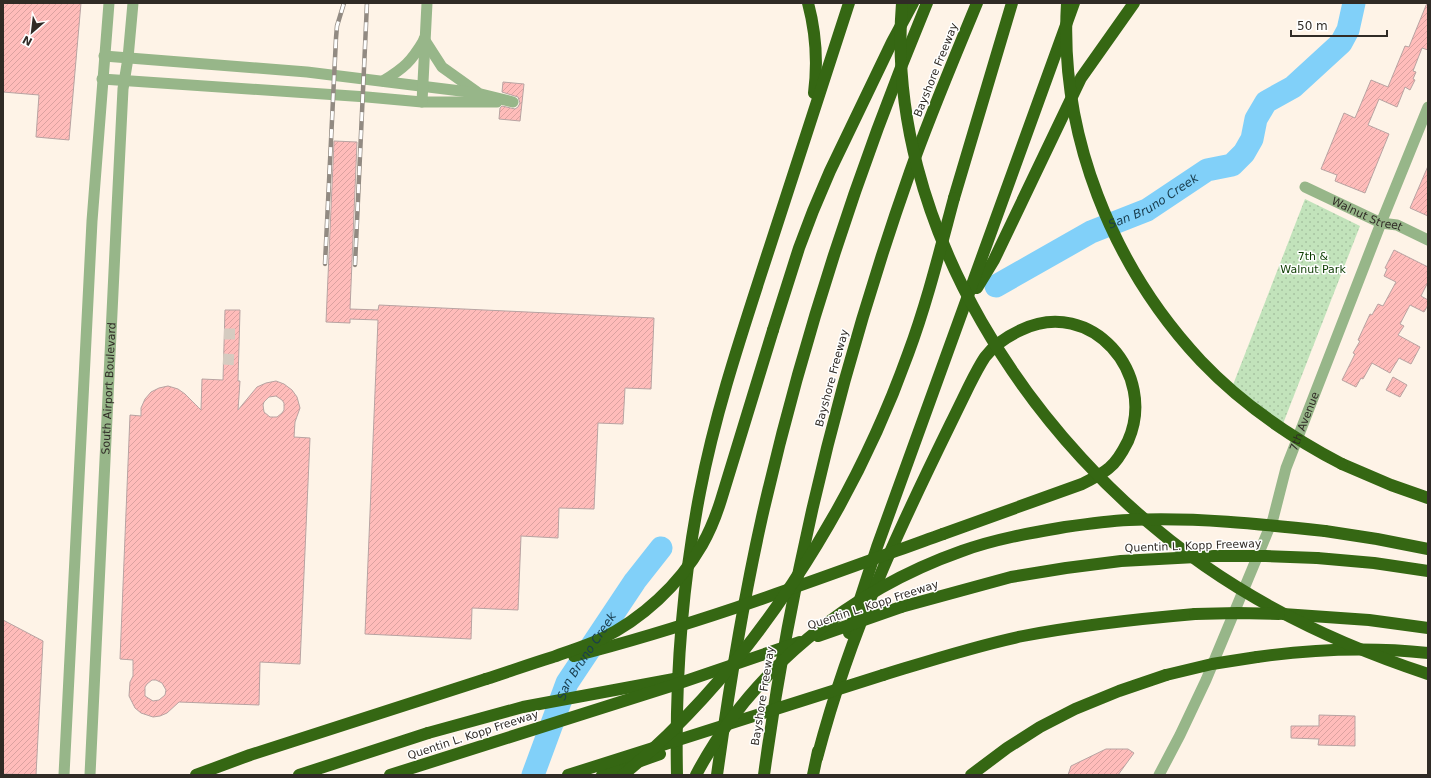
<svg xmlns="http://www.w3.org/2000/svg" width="1431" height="778" viewBox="0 0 1431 778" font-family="'DejaVu Sans',sans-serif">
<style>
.park{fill:url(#park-dots)}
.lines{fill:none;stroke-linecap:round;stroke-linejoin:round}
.river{stroke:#81d0f9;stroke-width:23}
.building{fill:url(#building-hatch);stroke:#b8a3a2;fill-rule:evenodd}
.minor-tunnel{stroke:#d5cbc0;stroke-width:11;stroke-dasharray:11 5.5;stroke-linecap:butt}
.minor{stroke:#97b689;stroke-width:11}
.tertiary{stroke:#97b689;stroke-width:11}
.motorway{stroke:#356713;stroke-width:12}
.rail-casing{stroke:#928a82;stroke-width:4.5}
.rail{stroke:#fff;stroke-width:3;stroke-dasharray:9;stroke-linecap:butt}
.motorway-bridge{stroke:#356713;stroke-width:12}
.labels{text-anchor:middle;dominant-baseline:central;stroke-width:3;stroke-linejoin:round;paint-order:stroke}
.street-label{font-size:11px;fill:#302b26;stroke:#fff}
.park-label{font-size:11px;fill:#0c3c00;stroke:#fff}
.water-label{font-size:12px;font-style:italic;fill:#193d4e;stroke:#fff}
</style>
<defs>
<pattern id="park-dots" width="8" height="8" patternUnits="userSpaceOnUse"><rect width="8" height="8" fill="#c2e3bb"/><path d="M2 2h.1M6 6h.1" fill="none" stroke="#a7c3a1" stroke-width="1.8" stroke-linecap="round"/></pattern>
<pattern id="building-hatch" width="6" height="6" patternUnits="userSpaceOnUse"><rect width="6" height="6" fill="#ffbcba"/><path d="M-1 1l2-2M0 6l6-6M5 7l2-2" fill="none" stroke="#dba2a0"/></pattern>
</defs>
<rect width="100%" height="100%" fill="#fef3e7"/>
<!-- park -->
<polygon class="park" points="1305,199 1360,226 1279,434 1251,413 1231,390"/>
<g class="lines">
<!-- river -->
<g class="river">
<path id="s1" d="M996 286 1091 232 1147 210 1207 170 1232 165 1244 153 1252 139 1256 119 1266 102 1293 87 1341 43 1348 30 1354 3"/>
<path id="s2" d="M533 775 567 683 635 581 661 548"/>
</g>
</g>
<!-- building -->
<g class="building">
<polygon points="3,3 81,3 69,140 36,137 39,95 3,92"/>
<polygon points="1427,3 1428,3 1428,50 1422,48 1413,71 1416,72 1413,79 1415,80 1410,90 1405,87 1397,107 1379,99 1368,125 1389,134 1365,193 1335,181 1337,175 1321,169 1344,113 1355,118 1371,80 1388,87 1405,46 1409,47"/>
<polygon points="503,82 524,84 520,121 499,119 500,108 502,106 515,109 518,107 520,103 518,97 502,92"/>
<polygon points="334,141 357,142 350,309 378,310 379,305 654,318 651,389 625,388 623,424 598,423 594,509 559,508 558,538 521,536 518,610 472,608 471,639 365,634 378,320 350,319 350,323 326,322"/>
<polygon points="1428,166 1428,216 1410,208"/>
<polygon points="1394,250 1428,267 1428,282 1421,296 1428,300 1428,305 1424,312 1410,305 1400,324 1404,326 1398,335 1420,347 1411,364 1399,358 1390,373 1372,363 1363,379 1361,378 1356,387 1342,380 1355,354 1353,353 1360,341 1358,340 1370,314 1372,315 1378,304 1383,306 1396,282 1384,276 1387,269 1385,268"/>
<path d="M225 310H240L238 381H240L238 410 257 387 266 383 276 381 284 384 292 390 297 397 300 408 295 422 294 437 310 438 300 664 260 662 259 705 179 702 167 713 160 716 153 717 141 713 135 708 129 696 130 682 133 676V660L120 659 130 415 141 416V408L145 399 151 392 159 388 168 386 178 389 185 394 201 410 202 379 223 380ZM276 396 282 400 284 403V410L282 413 277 417H270L264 412 263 405 264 402 269 397ZM152 680H156L162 683 166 690 165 695 159 700 153 701 145 696V687L147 684Z"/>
<polygon points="1393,377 1407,385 1400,397 1386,390"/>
<polygon points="3,620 43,641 36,775 3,774"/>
<polygon points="1319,715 1355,716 1355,746 1318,745 1319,739 1291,738 1291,726 1319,726"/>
<polygon points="1106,749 1128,749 1134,753 1118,775 1068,775 1071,766"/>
</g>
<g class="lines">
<!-- minor-tunnel -->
<g class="minor-tunnel">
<polyline points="224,334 240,334"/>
<polyline points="223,359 239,360"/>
</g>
<!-- minor -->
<g class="minor">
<polyline points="424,39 442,67 477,92"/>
<polyline points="104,56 307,72 477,93 513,102"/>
<polyline points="102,79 367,97 422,102 497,102"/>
<path d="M383 81C404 68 411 62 424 40"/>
<polyline points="422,102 427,3"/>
<path id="s3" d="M1305 187 1381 223 1397 225 1428 240"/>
<path id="s4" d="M1159 775 1180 735 1206 680 1273 519 1286 468 1293 450 1381 223 1428 107"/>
</g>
<!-- tertiary -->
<g class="tertiary">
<polyline points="64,775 92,221 109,3"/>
<path id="s5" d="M90 775 117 208 123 89 128 58 133 3"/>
</g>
<!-- motorway -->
<g class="motorway">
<path d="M808 3C816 33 818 62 814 93"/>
<polyline points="954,198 1012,3"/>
<polyline points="977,288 994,260 1081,78 1134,3"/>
<polyline points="773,330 799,248 813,211 830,171 892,42 913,3"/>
<polyline points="1342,464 1391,485 1428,498"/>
<polyline points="1325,531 1377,539 1428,549"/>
<polyline points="1317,558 1374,563 1428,571"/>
<polyline points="901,607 1011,577 1066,568 1121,561 1215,556"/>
<polyline points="1283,614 1369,620 1428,628"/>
<polyline points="849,633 877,547 1074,3"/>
<path d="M1257 657C1314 649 1370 647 1428 653"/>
<path d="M883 675C929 661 975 646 1023 636 1080 625 1137 619 1195 614"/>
<path d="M817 758C833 697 854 636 879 578 906 513 938 450 969 386 974 376 979 366 985 357 994 345 1008 336 1021 330 1091 296 1158 374 1128 441 1123 451 1117 462 1109 468 1101 475 1091 479 1082 484L943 534"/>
<polyline points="196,775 250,755 486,679"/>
<polyline points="299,775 428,733"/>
<polyline points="602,775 660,754"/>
<path d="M677 775C675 681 682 585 700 492 714 419 737 348 760 277 789 185 819 94 849 3"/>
<path d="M717 775C729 688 743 602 762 517 802 341 858 169 927 3"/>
<path d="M764 775C792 569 841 368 910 172 930 115 954 59 977 3"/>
<polyline points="813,775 818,751"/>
<polyline points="971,775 1007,748 1040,727 1075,709 1119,691 1166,675"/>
</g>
<!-- rail casing -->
<g class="rail-casing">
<g id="rail">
<polyline points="325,264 336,38 337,26 344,3"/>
<polyline points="355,265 367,3"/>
</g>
</g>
<!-- rail -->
<use href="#rail" class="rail"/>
<!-- motorway-bridge -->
<g class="motorway-bridge">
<path d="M902 3C884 222 1031 446 1205 566 1274 614 1349 648 1428 674"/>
<path d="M1067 3C1059 134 1112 266 1201 361 1241 403 1290 437 1342 464"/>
<polyline points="1215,556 1266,556 1317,558"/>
<polyline points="1195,614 1238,613 1279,614"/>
<polyline points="818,636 901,607"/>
<path d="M574 656C700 624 821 578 943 534"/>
<polyline points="1166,675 1212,664 1257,657"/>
<path d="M486 679C508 672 530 664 553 657 569 651 586 646 601 639 642 619 679 585 702 545 710 531 716 516 721 500L773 330"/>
<polyline points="428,733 523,707 674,679"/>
<polyline points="390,775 671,686 800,642"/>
<polyline points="568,775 883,675"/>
<path d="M623 775C751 669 852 510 908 354 927 303 940 250 954 198"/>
<path d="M696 775C751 670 851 590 962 551 995 539 1030 533 1065 527 1086 524 1108 521 1129 520 1195 517 1260 524 1325 531"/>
</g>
</g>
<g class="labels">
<!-- street labels -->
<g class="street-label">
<text transform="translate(936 70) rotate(-68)">Bayshore Freeway</text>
<text stroke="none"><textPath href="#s3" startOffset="68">Walnut Street</textPath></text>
<text transform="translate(832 378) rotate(-75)">Bayshore Freeway</text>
<text stroke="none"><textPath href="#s5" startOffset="387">South Airport Boulevard</textPath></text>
<text stroke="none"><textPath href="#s4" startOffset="383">7th Avenue</textPath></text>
<text transform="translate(1193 546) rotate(-2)">Quentin L. Kopp Freeway</text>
<text transform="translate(873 605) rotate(-18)">Quentin L. Kopp Freeway</text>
<text transform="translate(763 696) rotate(-81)">Bayshore Freeway</text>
<text transform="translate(473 735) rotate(-18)">Quentin L. Kopp Freeway</text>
</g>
<!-- park labels -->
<g class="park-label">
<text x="1313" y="256">7th &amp;<tspan x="1313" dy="13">Walnut Park</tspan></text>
</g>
<!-- water labels -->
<g class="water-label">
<text stroke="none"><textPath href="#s1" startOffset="179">San Bruno Creek</textPath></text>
<text stroke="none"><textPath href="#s2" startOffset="131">San Bruno Creek</textPath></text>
</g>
</g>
<!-- border -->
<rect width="1431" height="778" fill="none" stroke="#302b26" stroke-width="8"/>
<!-- north arrow -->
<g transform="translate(32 32) rotate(208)" stroke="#ffffff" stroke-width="3" paint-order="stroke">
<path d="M0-3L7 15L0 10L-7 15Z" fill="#302b26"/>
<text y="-6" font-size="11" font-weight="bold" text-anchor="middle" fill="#302b26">N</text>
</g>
<!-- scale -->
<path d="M1291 30v6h96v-6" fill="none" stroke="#302b26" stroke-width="2"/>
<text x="1297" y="30" font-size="12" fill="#302b26" stroke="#ffffff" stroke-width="3" paint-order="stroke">50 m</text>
</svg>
